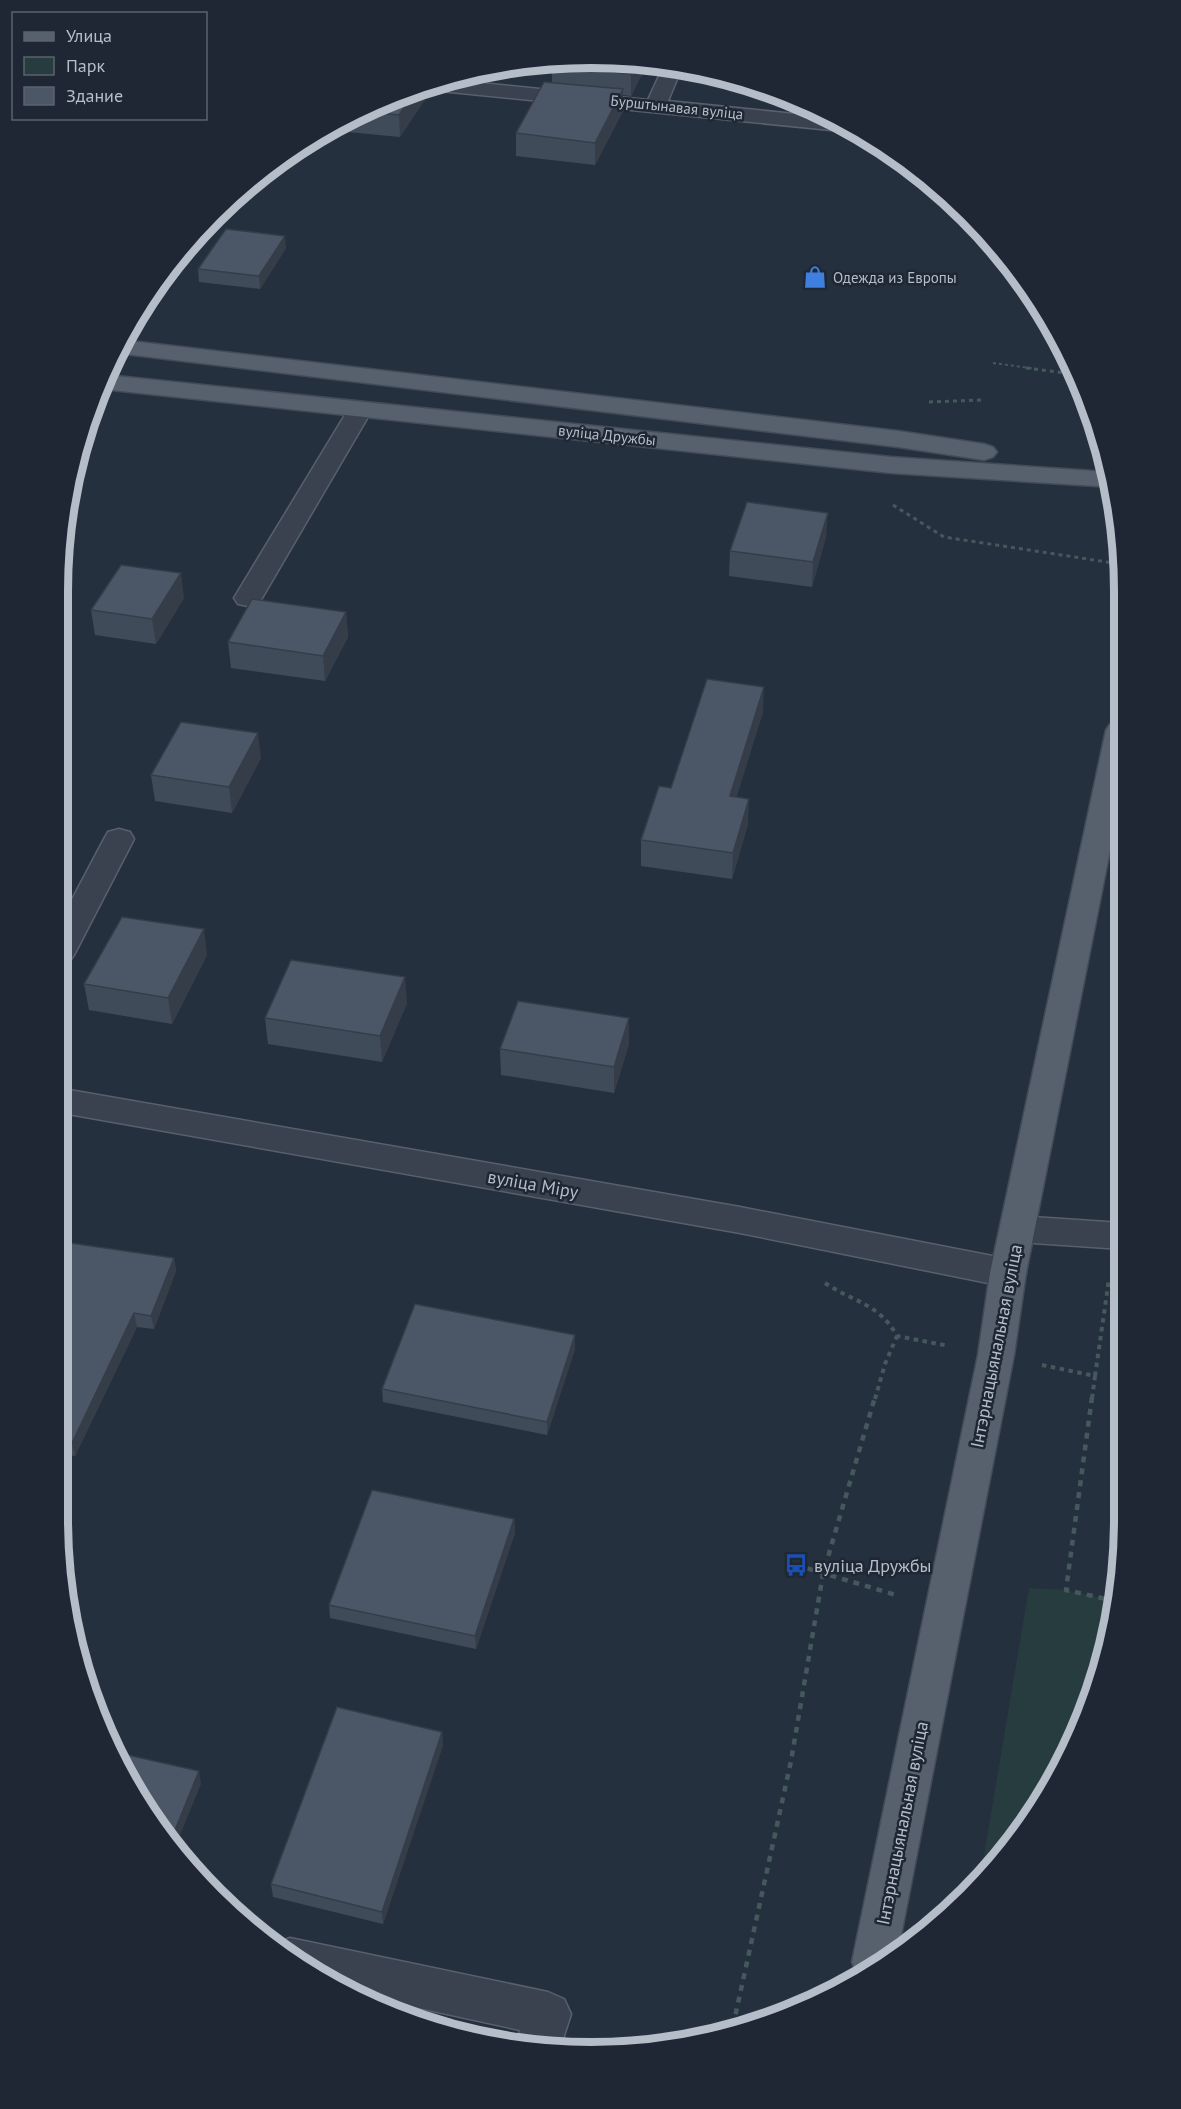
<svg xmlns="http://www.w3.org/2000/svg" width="1181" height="2109" viewBox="0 0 1181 2109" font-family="'PT Sans',sans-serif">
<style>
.green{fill:#273c3f}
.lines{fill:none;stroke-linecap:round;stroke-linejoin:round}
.minor-casing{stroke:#57606c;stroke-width:3}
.major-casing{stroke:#424b57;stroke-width:3}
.path-far3{stroke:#45595c;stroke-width:2;stroke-dasharray:3 3;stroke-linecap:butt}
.path-far2{stroke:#45595c;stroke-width:3;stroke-dasharray:4 4;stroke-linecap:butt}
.path-far1{stroke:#45595c;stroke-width:4;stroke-dasharray:4.5 4.5;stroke-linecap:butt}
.path{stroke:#45595c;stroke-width:4.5;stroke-dasharray:6 6;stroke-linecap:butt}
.minor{fill:#39424e;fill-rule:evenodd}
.major{fill:#57616e;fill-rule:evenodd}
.wall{fill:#404b59}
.shaded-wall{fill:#343d48}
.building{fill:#4b5767;stroke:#343d48;stroke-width:1.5}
.labels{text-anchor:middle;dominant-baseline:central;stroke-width:5;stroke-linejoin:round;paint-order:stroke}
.far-street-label{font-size:15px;fill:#b5bdc9;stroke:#1e2733}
.far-poi-label{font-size:15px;fill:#b5bdc9;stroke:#1e2733;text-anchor:start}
.street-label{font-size:18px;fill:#b5bdc9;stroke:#1e2733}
.poi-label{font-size:18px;fill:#b5bdc9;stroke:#1e2733;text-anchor:start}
.rim{fill:none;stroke:#b5bdc9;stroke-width:8}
</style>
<rect width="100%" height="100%" fill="#25303e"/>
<!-- green -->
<polygon class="green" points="1029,1588 1066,1590 1115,1601 1106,1657 1053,1785 981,1873"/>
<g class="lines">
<!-- minor casing -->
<g class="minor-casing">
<g id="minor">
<polygon points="665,63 682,67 668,101 834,118 859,130 851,132 430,90 422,87 442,79 648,100"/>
<polygon points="360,403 369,405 372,410 262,598 258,604 248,606 238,604 234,598 348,410 351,405"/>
<polygon points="119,829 130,832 134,839 74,955 69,962 58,965 58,926 104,839 108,832"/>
<polygon points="58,1088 740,1207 1008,1259 1021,1263 1026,1273 1021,1283 1008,1287 740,1233 57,1112"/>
<polygon points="1018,1216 1122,1223 1122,1249 1018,1242 1006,1238 1000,1229 1006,1220"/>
<polygon points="290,1938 548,1992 564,1999 571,2014 562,2042 561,2044 517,2040 520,2030 373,1998 294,1962 275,1944"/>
</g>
</g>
<!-- major casing -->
<g class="major-casing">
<g id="major">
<polygon points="122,340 898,431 984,444 993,447 997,452 993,457 984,460 898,447 116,353"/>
<polygon points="107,375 891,457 1108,472 1112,487 891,473 102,389"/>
<polygon points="1120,721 1120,800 1026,1273 1014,1355 899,1946 856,1973 852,1962 978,1355 990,1273 1106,730 1110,724"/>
</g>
</g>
<!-- path-far3 -->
<polyline class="path-far3" points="993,363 1037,369"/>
<!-- path-far2 -->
<g class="path-far2">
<polyline points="1026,368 1074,374"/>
<polyline points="929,402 982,400"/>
<polyline points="893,505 944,537 1120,564"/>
</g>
<!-- path-far1 -->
<g class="path-far1">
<path d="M825 1283C853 1302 879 1303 897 1336L949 1346"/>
<polyline points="1042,1365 1095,1376 1092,1399"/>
<polyline points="1095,1376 1109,1279"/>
<polyline points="875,1399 885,1364 897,1336"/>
</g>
<!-- path -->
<g class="path">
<polyline points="1092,1397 1066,1590 1115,1601"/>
<polyline points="796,1565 896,1595"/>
<polyline points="733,2026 791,1761 823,1574 875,1397"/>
</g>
<!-- minor -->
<use href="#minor" class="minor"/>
<!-- major -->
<use href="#major" class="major"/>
</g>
<!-- wall -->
<g class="wall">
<polygon points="557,58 660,62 664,63 660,69 645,68 631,96 623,95 623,111 595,165 516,156 516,133 552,83 552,66"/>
<polygon points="683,67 718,75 683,71"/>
<polygon points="430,84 430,92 400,137 326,130 354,112"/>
<polygon points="286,248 260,289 199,282 198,269"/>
<polygon points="826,537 812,587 729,576 730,551"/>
<polygon points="184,598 156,644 95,635 91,610"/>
<polygon points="346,612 348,637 325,681 231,668 228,642"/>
<polygon points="763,712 736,797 748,824 732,879 641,866 641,840 671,788"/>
<polygon points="261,758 232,813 155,801 151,775"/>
<polygon points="207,955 172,1024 89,1010 84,984"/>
<polygon points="407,1003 382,1062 268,1044 265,1018"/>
<polygon points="629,1044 614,1093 501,1075 500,1049"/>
<polygon points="57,1241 174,1258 176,1271 154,1329 137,1327 75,1456 57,1453"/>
<polygon points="575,1335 575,1349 547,1435 383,1402 382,1389"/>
<polygon points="514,1519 515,1533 476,1649 330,1618 329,1605"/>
<polygon points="442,1732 443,1745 383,1924 273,1897 271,1884"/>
</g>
<!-- shaded-wall -->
<g class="shaded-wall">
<polygon points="638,61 645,61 645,68 631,96 631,74"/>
<polygon points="660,62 664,63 660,69"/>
<polygon points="430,84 430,92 400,137 399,115 417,88"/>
<polygon points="623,89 623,111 595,165 595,143"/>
<polygon points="285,236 286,248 260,289 259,276"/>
<polygon points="828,513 826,537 812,587 813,562"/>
<polygon points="181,573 184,598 156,644 152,619"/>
<polygon points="346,612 348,637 325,681 323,656"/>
<polygon points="764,687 763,712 729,822 730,796"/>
<polygon points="58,728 63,753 58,761"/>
<polygon points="258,733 261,758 232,813 229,787"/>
<polygon points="749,799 748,824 732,879 733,853"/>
<polygon points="204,929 207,955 172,1024 168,998"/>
<polygon points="405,977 407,1003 382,1062 380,1036"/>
<polygon points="629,1018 629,1044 614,1093 614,1067"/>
<polygon points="174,1258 176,1271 154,1329 151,1316"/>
<polygon points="134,1313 137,1327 75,1456 72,1443"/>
<polygon points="575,1335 575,1349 547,1435 547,1422"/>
<polygon points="514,1519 515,1533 476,1649 475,1636"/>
<polygon points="442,1732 443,1745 383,1924 382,1912"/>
<polygon points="199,1771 201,1784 174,1850 169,1845"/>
</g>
<!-- building -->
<g class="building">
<polygon points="557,58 638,61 631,74 552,66"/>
<polygon points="544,82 623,89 595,143 516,133"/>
<polygon points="417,88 399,115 358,111"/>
<polygon points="226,229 285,236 259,276 198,269"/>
<polygon points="747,502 828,513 813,562 730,551"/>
<polygon points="121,565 181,573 152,619 91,610"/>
<polygon points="252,599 346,612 323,656 228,642"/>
<polygon points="707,679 764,687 730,796 749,799 733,853 641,840 659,786 671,788"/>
<polygon points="181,722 258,733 229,787 151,775"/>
<polygon points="122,917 204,929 168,998 84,984"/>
<polygon points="291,960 405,977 380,1036 265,1018"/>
<polygon points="518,1001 629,1018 614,1067 500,1049"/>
<polygon points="57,1241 174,1258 151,1316 134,1313 72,1443 57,1440"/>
<polygon points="415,1304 575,1335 547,1422 382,1389"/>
<polygon points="372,1490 514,1519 475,1636 329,1605"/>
<polygon points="337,1707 442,1732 382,1912 271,1884"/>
<polygon points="119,1753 199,1771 169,1845 167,1844"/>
</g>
<!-- icons -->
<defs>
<g id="shop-bare" transform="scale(1.8)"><path d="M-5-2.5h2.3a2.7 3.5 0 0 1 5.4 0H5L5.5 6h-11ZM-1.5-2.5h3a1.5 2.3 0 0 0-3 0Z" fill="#3f7fe0" stroke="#1e2733" stroke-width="2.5" paint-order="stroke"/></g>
<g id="bus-bare" transform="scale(1.8)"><path d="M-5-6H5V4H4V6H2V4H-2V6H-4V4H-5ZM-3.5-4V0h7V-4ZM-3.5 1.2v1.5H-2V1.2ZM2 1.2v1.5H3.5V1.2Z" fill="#1a4fb4" stroke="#1e2733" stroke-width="2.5" paint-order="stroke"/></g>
</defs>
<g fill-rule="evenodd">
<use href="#shop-bare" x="815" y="277"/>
<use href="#bus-bare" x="796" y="1565"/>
</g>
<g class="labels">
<!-- far-street labels -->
<g class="far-street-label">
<text transform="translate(677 107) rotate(6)">Бурштынавая вуліца</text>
<text transform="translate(607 435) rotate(6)">вуліца Дружбы</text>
</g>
<!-- far-poi labels -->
<g class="far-poi-label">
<text x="833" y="277">Одежда из Европы</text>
</g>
<!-- street labels -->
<g class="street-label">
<text transform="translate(533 1184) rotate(10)">вуліца Міру</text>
<text transform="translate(996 1346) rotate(-79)">Інтэрнацыянальная вуліца</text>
<text transform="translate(902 1823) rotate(-79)">Інтэрнацыянальная вуліца</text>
</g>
<!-- poi labels -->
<g class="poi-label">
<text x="814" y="1565">вуліца Дружбы</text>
</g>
</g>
<!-- crop -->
<path d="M0 0H1181V2109H0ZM591 68H591A523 523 0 0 1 1114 591V1519A523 523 0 0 1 591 2042H591A523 523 0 0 1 68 1519V591A523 523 0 0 1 591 68Z" fill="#1e2733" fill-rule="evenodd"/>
<path class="rim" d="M591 68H591A523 523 0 0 1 1114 591V1519A523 523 0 0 1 591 2042H591A523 523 0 0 1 68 1519V591A523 523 0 0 1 591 68Z"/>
<!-- legend -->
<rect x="12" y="12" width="195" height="108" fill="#1e2733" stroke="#5a636f" stroke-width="1.5"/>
<rect x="24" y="32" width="30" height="9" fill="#57616e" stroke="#5a636f" stroke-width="1.5"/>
<text x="66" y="42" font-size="18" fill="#b5bdc9">Улица</text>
<rect x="24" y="57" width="30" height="18" fill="#273c3f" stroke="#5a636f" stroke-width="1.5"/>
<text x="66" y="72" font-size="18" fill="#b5bdc9">Парк</text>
<rect x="24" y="87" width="30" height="18" fill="#4b5767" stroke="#5a636f" stroke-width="1.5"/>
<text x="66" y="102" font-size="18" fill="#b5bdc9">Здание</text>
</svg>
